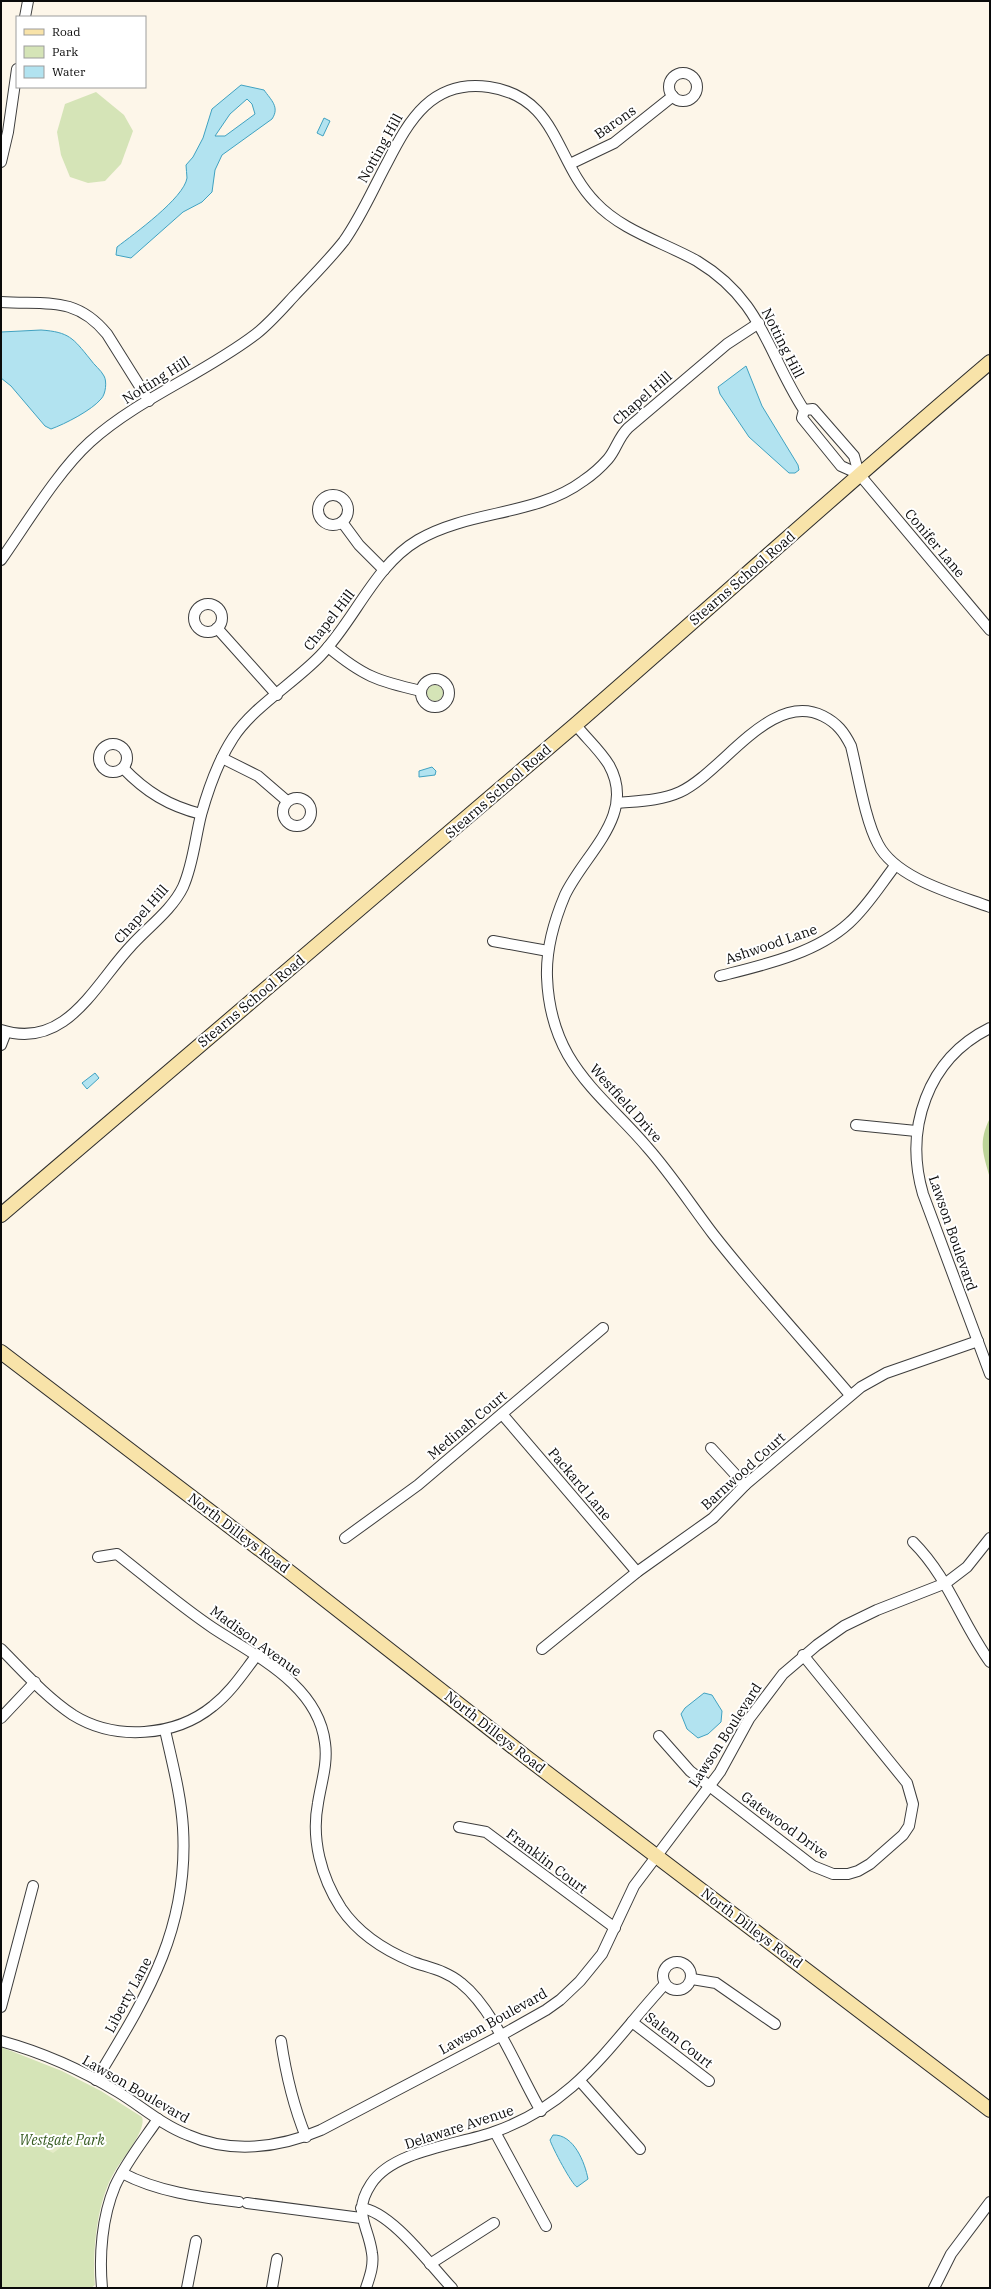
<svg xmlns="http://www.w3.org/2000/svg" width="991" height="2289" viewBox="0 0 991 2289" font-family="'IBM Plex Serif',serif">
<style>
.green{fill:#d5e4b7}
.forest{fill:#bcd397}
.pitch{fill:#e5ecc8}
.water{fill:#b2e3f0;stroke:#40a2c1;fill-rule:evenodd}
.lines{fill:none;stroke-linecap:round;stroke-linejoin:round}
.street-casing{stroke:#3d3d3d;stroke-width:12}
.secondary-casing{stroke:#2c2c2c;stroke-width:16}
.street{stroke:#fff;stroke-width:10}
.secondary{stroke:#f8e3a9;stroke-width:14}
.labels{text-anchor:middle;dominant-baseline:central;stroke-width:4;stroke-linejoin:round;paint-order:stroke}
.street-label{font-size:14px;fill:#0a0a0a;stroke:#fff}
.park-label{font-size:14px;font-style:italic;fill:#365b21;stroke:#fff}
</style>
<rect width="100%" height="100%" fill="#fdf6e9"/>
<!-- green -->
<g class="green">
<polygon points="96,92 124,115 133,131 121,164 105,181 88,183 70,177 61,155 57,132 65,104"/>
<circle cx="435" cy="693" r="8"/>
<path d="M1 2047 62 2071 101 2091 142 2117C147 2130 122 2159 115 2171 97 2200 92 2251 95 2285L91 2288H1Z"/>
</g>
<!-- forest -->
<path class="forest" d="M990 1118V1178C983 1153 978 1142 990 1118Z"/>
<!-- pitch -->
<polygon class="pitch" points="57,2136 61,2140 60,2148 53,2153 44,2148"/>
<!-- water -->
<g class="water">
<path d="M241 85 264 90C271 100 280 107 272 119L222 155 215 170 212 192 202 202 183 212 131 258 116 255 117 247C134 234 184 198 187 178 187 174 186 169 186 165L193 157 203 138 212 109ZM247 99 252 104 255 114 225 136H215L230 114Z"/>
<polygon points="324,118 330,121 323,136 317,133"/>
<path d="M41 330C69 332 73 338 90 359 94 365 101 370 104 376 107 381 106 394 101 399 92 410 65 424 51 429L45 426 11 386 1 378V332Z"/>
<polygon points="746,366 762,406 798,465 799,470 795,473 789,473 749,437 720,394 718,387"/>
<polygon points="432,767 436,771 435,775 419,777 419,771"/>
<polygon points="95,1073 99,1078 87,1089 82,1083"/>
<polygon points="704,1693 712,1695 722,1711 721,1722 708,1734 698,1738 687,1729 681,1714 685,1708"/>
<path d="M553 2135C574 2134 585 2163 588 2179L577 2187C572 2185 552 2147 550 2140Z"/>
</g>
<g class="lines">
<!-- street casing -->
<g class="street-casing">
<g id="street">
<polyline points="25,17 28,1"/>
<circle cx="683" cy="87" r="14"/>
<polyline points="1,162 8,132 17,69"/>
<polyline points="570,164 614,143 673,96"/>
<path d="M1 302C45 305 75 295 107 334L149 401"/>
<polyline points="804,410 813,409 854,456 859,474 990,630"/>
<circle cx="333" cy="510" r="15"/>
<polyline points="342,522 359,545 384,570"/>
<path d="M1 560C27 523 58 471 90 442 139 398 204 374 256 334 270 323 282 309 294 296 311 278 329 260 344 241 361 217 373 189 387 163 409 120 432 79 489 87 558 97 555 161 595 202 622 231 663 242 697 261 763 301 766 351 804 410L802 418 841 466 859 474"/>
<circle cx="208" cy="618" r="14"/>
<polyline points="217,628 277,695"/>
<path d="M328 647C363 676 377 681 421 691"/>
<circle cx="435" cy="693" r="14"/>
<path d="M575 724C586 738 600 750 609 765 637 815 585 853 565 895 554 921 546 949 547 977 548 1004 555 1032 568 1055 589 1091 621 1116 647 1147 671 1174 691 1205 713 1234 756 1289 804 1341 850 1395"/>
<circle cx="113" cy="758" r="14"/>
<polyline points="222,758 258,776 287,801"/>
<path d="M123 768C146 792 169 806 201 814"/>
<circle cx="297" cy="812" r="14"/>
<path d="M617 803C638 801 660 801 680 792 723 772 771 690 823 716 837 723 844 732 851 746 858 774 865 820 878 844 896 879 955 894 990 907"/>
<polyline points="493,941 548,951"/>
<path d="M720 976C763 965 815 954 849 923 867 907 881 884 895 866"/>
<path d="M990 1028C927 1059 904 1129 923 1194L990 1374"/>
<path d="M1 1030C66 1051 95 984 131 946 147 928 172 910 183 887 193 865 195 839 201 815 208 790 218 761 233 738 253 707 294 683 320 656 355 620 374 566 418 540 469 510 536 516 583 481 592 475 601 467 608 459 616 450 618 438 628 428L727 344 759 323"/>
<polyline points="1,1045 6,1032"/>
<polyline points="856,1125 916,1131"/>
<polyline points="502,1414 637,1572"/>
<polyline points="711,1448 745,1485"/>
<polyline points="345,1538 418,1485 603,1328"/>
<path d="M913 1542C949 1578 961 1622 990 1662"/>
<path d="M98 1557 117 1554C149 1579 180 1606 213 1628 257 1657 318 1685 325 1743 328 1764 321 1783 318 1803 311 1839 321 1877 341 1908 358 1933 386 1951 413 1962 430 1968 447 1971 461 1983 495 2010 518 2072 541 2111"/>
<path d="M1 1649C24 1672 46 1697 73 1715 115 1741 175 1737 213 1706 231 1692 243 1673 257 1655"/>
<polyline points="542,1649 637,1572 713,1518 745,1485 861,1387 886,1373 978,1341"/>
<polyline points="1,1718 35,1682"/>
<polyline points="659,1736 690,1771 813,1866 833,1874 848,1874 858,1871 870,1864 903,1835 909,1826 913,1804 907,1783 803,1655"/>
<polyline points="459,1827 486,1832 615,1928"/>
<circle cx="677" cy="1976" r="14"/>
<polyline points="692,1979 716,1983 775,2024"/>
<polyline points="1,2007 33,1886"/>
<polyline points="632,2022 709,2081"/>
<path d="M1 2041C41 2052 82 2070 118 2092 141 2106 162 2125 188 2135 231 2154 279 2148 321 2130L500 2036 546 2010 560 2000 580 1981 602 1954 634 1886 720 1772 749 1719 783 1674 817 1645 844 1626 877 1610 946 1583 967 1567 990 1538"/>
<path d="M281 2041C286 2075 293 2105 306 2137"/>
<path d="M96 2080C146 1997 189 1930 183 1828 181 1795 172 1762 165 1730"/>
<polyline points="580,2081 640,2149"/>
<polyline points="495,2132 546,2226"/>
<path d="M122 2173C158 2192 199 2197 239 2202"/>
<polyline points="247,2203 361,2218"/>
<path d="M361 2208C391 2211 431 2266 452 2288"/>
<polyline points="430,2264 494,2223"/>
<path d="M102 2288C99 2255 102 2217 115 2186 126 2162 143 2141 158 2119"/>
<polyline points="187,2288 196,2241"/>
<polyline points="272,2288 277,2259"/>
<path d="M366 2288C370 2276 374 2265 372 2253 368 2224 352 2213 371 2184 393 2150 458 2145 494 2132 577 2103 609 2045 665 1984"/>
<polyline points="934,2288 951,2254 990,2202"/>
</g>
</g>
<!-- secondary casing -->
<g class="secondary-casing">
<g id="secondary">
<path d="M1 1215C193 1052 385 889 575 725 714 604 850 481 990 362"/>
<polyline points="1,1352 291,1573 526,1757 990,2110"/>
</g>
</g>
<!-- street -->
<use href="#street" class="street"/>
<!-- secondary -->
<use href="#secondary" class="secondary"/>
</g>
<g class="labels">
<!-- street labels -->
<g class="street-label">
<text transform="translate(615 122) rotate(-35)">Barons</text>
<text transform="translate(380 148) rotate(-61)">Notting Hill</text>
<text transform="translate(783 343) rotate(63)">Notting Hill</text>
<text transform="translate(156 380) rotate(-32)">Notting Hill</text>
<text transform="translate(642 398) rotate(-41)">Chapel Hill</text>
<text transform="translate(935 543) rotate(50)">Conifer Lane</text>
<text transform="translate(742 578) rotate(-41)">Stearns School Road</text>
<text transform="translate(329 620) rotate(-52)">Chapel Hill</text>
<text transform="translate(498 791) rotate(-41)">Stearns School Road</text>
<text transform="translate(141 914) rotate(-48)">Chapel Hill</text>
<text transform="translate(771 944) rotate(-19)">Ashwood Lane</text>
<text transform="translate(251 1001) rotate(-40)">Stearns School Road</text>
<text transform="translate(626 1103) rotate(48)">Westfield Drive</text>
<text transform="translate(953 1233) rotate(71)">Lawson Boulevard</text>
<text transform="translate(467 1425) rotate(-40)">Medinah Court</text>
<text transform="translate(743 1471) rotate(-42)">Barnwood Court</text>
<text transform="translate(580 1484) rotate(50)">Packard Lane</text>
<text transform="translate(239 1533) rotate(37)">North Dilleys Road</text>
<text transform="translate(256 1641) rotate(36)">Madison Avenue</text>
<text transform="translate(495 1732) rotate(38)">North Dilleys Road</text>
<text transform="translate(725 1735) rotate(-57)">Lawson Boulevard</text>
<text transform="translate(785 1825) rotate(36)">Gatewood Drive</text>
<text transform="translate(547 1861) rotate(37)">Franklin Court</text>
<text transform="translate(752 1928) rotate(37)">North Dilleys Road</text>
<text transform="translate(128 1995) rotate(-62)">Liberty Lane</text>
<text transform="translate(493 2021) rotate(-29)">Lawson Boulevard</text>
<text transform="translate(679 2040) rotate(38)">Salem Court</text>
<text transform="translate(136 2089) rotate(30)">Lawson Boulevard</text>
<text transform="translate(459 2127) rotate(-18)">Delaware Avenue</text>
</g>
<!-- park labels -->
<g class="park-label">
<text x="62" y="2140">Westgate Park</text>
</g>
</g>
<!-- border -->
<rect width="991" height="2289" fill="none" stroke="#0a0a0a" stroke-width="4"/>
<!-- legend -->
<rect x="16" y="16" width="130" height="72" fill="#ffffff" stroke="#9d9d9d"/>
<rect x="24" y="29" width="20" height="6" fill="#f8e3a9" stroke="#9d9d9d"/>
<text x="52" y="36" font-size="12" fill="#0a0a0a">Road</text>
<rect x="24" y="46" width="20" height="12" fill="#d5e4b7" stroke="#9d9d9d"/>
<text x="52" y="56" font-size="12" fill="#0a0a0a">Park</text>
<rect x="24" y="66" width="20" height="12" fill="#b2e3f0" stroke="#9d9d9d"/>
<text x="52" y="76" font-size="12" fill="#0a0a0a">Water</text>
</svg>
